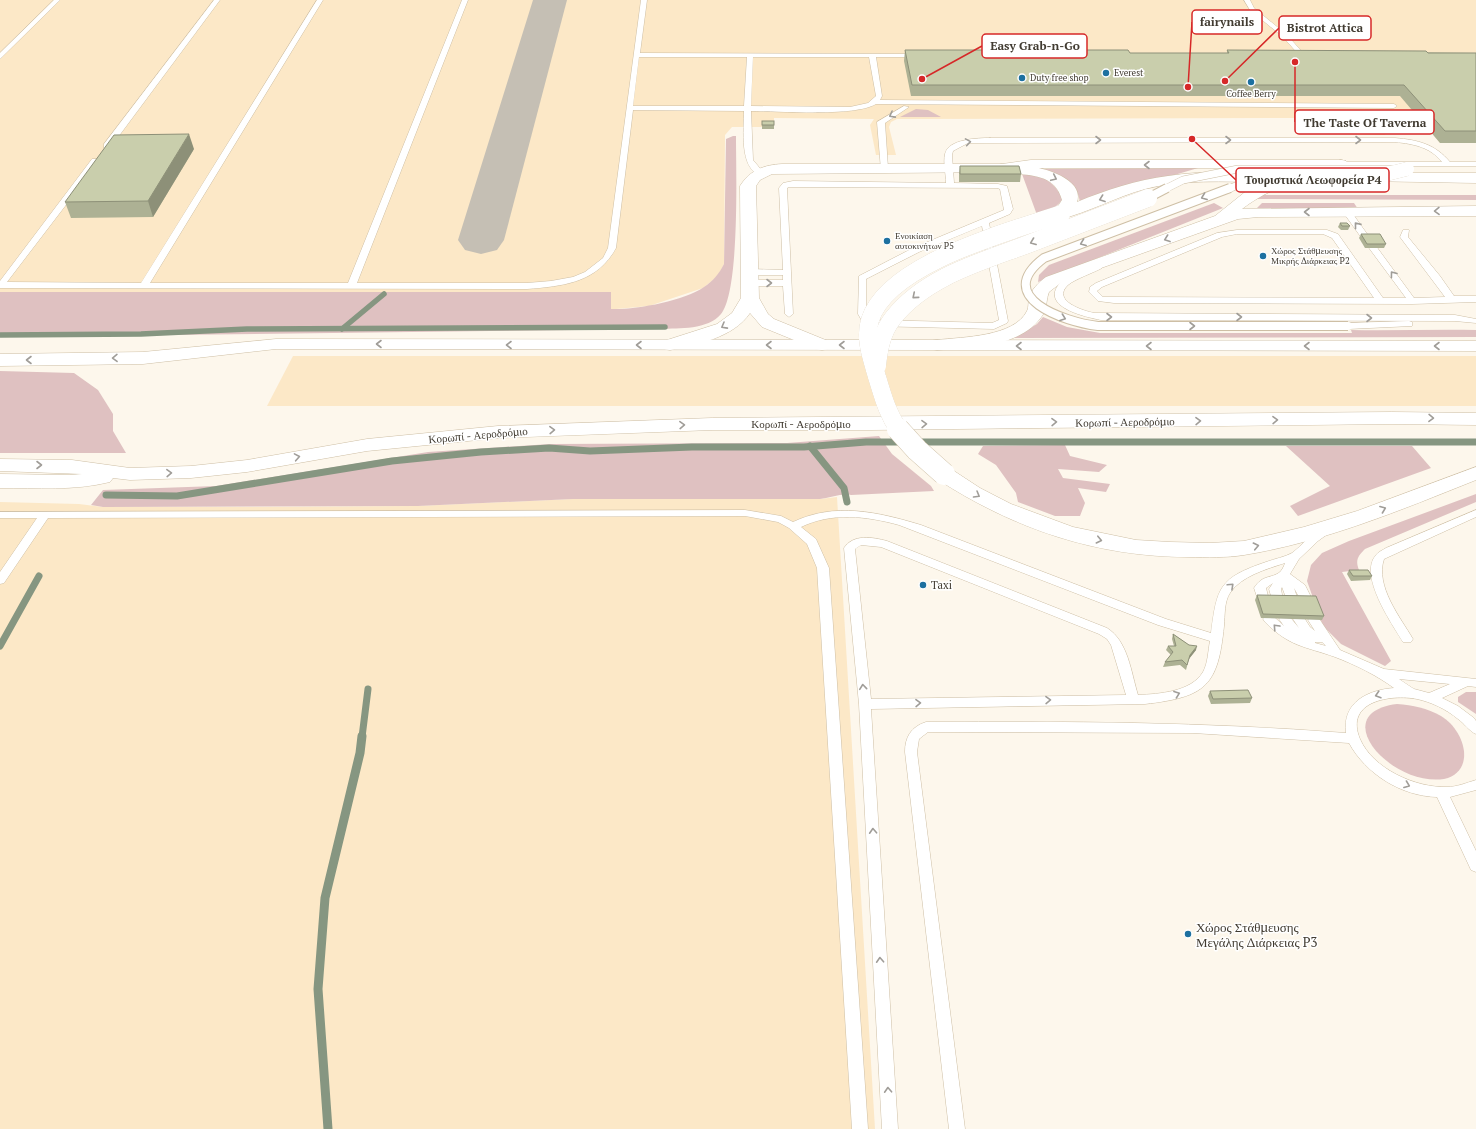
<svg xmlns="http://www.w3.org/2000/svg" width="1476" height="1129" viewBox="0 0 1476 1129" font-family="'PT Serif',serif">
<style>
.built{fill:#fce8c7}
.green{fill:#dfc1c1}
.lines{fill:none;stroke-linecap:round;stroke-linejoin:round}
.stream-far2{stroke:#869681;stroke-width:5.5}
.stream-far1{stroke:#869681;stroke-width:7}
.stream{stroke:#869681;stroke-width:9}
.taxiway{fill:#c5bfb4;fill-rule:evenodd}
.service-casing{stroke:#cebfa5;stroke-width:1}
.minor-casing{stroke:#cebfa5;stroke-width:1}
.tertiary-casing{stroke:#cebfa5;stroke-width:1}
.motorway-casing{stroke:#cebfa5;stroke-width:1}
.service{fill:#fff;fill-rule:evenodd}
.minor{fill:#fff;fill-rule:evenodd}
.tertiary{fill:#fff;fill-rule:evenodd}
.motorway{fill:#fff;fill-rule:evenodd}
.service-bridge-far1-casing{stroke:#cebfa5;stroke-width:8;stroke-linecap:butt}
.service-bridge-casing{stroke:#cebfa5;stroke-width:10;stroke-linecap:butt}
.tertiary-bridge-far2-casing{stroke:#cebfa5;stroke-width:14;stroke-linecap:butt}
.tertiary-bridge-far1-casing{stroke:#cebfa5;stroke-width:18;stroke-linecap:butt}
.tertiary-bridge-casing{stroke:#cebfa5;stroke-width:23;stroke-linecap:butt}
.service-bridge-far1{stroke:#fff;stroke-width:7}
.service-bridge{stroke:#fff;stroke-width:8}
.tertiary-bridge-far2{stroke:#fff;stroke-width:14}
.tertiary-bridge-far1{stroke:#fff;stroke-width:18}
.tertiary-bridge{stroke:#fff;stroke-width:22}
.wall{fill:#adb194}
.shaded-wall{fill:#8d9078}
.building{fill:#c9ceac;stroke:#8d9078}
.oneway{stroke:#a09d98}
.poi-dot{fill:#1d70a0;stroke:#fff;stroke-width:1.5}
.labels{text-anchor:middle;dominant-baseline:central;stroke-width:3;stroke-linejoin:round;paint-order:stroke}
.far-poi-label{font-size:9px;fill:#413b31;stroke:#fff;text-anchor:start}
.street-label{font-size:11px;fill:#413b31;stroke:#fff}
.poi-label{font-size:11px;fill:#413b31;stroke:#fff;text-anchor:start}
.near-poi-label{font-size:13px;fill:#413b31;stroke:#fff;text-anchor:start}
.leader{fill:none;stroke:#d62828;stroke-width:1.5}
.callout-dot{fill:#d62828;stroke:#fff;stroke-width:1.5}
.callout{fill:#fff;stroke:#d62828;stroke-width:1.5}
.callout-label{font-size:12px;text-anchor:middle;font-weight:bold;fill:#413b31}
</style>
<rect width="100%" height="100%" fill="#fdf7ec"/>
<!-- built -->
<g class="built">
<polygon points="0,0 1476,0 1476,143 1440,143 1432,133 1397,128 1384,135 1347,134 1320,122 1305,118 897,119 891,122 889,127 896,155 876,155 870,125 874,119 774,118 774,125 762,125 762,127 732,127 725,135 724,264 718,276 703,288 649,306 616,309 0,306"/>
<polygon points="293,356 1476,356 1476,406 267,406"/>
<polygon points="837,497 875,1129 0,1129 0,502 79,504 103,507 254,507 418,506 573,499 820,499"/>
</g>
<!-- green -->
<g class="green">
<polygon points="916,109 928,110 941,117 900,117"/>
<path d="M733 136H736C736 170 740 291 721 314 708 330 679 328 661 329L0 337V292H611V309C635 310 684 301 704 287 713 281 719 274 724 264L726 139Z"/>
<path d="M1198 168 1080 203C1078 179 1055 174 1035 169Z"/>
<path d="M1022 174C1045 177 1050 178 1063 198 1058 208 1047 211 1037 215Z"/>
<polygon points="1259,195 1476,195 1476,200 1255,199"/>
<polygon points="1214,203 1223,208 1038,282 1039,275 1049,265"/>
<polygon points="1262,203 1354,203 1358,209 1257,208"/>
<path d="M1043 317 1067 327 1100 333H1352L1351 330C1393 331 1434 329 1476 330V337L1014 338 1037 324Z"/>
<polygon points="0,371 74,373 98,390 113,414 113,431 126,453 0,453"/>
<path d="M879 436 892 454 931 486 934 491 851 495C842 493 829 498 820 499H573L418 506 103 507 91 505 103 490 216 486 428 452 550 444 787 443Z"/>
<polygon points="1065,445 1070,456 1107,465 1099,472 1058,469 1063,478 1110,484 1106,492 1078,488 1085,503 1080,516 1055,516 1018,502 1016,493 996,465 978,454 983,446"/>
<polygon points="1286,446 1412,446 1431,468 1298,516 1290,506 1330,486"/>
<path d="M1476 494V502L1365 549C1358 556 1355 560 1359 570L1342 572 1391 661 1385 666 1341 644 1323 626 1307 581 1311 565 1322 553 1349 541Z"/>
<polygon points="1466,692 1476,692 1476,714 1458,702 1458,697"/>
<path d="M1397 704C1413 705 1427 708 1441 716 1466 731 1476 772 1444 779 1391 787 1325 713 1397 704Z"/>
</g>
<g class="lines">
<!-- stream-far2 -->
<g class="stream-far2">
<polyline points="342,329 384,294"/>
<polyline points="0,335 141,334 247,329 665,327"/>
</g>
<!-- stream-far1 -->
<g class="stream-far1">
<polyline points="916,442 1476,442"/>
<polyline points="810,446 844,488 847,502"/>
<polyline points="106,495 177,496 392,461 481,452 549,448 590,451 692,447 804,447 866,442 904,442"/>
<polyline points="0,646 39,576"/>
<polyline points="362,737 368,689"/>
</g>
<!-- stream -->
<polyline class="stream" points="328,1129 318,989 325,898 360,753 362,736"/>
<!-- taxiway -->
<polygon class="taxiway" points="533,0 567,0 504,240 497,250 481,254 465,250 458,240"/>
<!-- service casing -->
<g class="service-casing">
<g id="service">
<polygon points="54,0 60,0 0,59 0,53"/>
<polygon points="214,0 220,0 110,148 104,148 104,144"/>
<path d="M317 0H323L150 283H348L462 0H468L357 283H527L551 281 573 277 585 272 603 258 608 248 641 0H647L640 53 921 54 922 55 919 57H876L882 96 880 100 1394 104 1397 106 1394 108 876 104C855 117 778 111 751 111L753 160 764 173 760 175C739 168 744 129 744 111L633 110 616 248C597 283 563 286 527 289L0 288V281L92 159H98V163L7 282 141 283ZM639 57H747L744 106H633ZM753 57H869L876 96 868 103 850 107 751 106Z"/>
<polygon points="1244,0 1250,0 1254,8 1287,35 1304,54 1304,56 1300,56 1283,37 1250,10"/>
<polygon points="904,106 909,107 885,123 888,168 881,170 877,122"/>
<path d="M990 138H1395C1418 140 1435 144 1450 162H1476V166H1341L1337 164 1341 162H1442C1430 147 1414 144 1395 142L968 143 953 151 952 155 954 183 998 184 1007 186 1013 209 1010 214 989 223 1008 321 1007 323 994 329 873 326 862 321 858 314 859 276 913 248 1004 210 1000 189 997 188 789 187 787 188 793 314 789 317 785 314 783 286H750L746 283 750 280H783V275H750L746 272 750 269 783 270 779 188 783 183 793 181 946 183C946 174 943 163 945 154 948 139 978 138 990 138ZM982 226 999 320 992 323 875 320 866 314V279L919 252Z"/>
<polygon points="1344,210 1350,210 1370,238 1369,240 1363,240 1343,212"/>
<path d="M1237 230H1327L1338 234 1383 298H1406L1369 248 1373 246H1376L1414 298 1445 297 1400 237 1403 230H1409L1408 237 1440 276 1454 296H1476V302L1412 304 1114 303 1098 301 1089 292 1090 287 1096 283 1217 233ZM1237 234H1323L1332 238 1374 298 1114 297H1103L1097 291 1102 287 1222 237Z"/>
<path d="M1099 263 1102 264V268C1093 273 1075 279 1068 285 1051 301 1084 311 1094 313L1455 315 1476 319V323L1455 321 1101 320C1086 317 1039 307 1060 283 1064 279 1072 277 1077 274 1084 270 1091 265 1099 263Z"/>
<polygon points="1409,321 1412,322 1412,326 1348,329 1344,326 1348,323"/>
<path d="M745 510 781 516 793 522C835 502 878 512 921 525L1166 619 1211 633C1217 587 1219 578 1266 562 1274 559 1285 557 1292 553 1303 545 1310 533 1324 529L1329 533 1318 541 1299 559 1290 574 1305 585 1313 601 1311 604H1303L1294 588 1298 600 1296 603H1288L1282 587 1281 589 1283 600 1281 603H1273L1269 589 1273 583 1266 588 1269 600 1267 603H1259L1254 588C1263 574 1271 579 1280 572 1282 570 1284 566 1285 563 1267 569 1241 576 1230 593 1224 602 1225 615 1224 626 1218 686 1206 697 1145 704L871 709 898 1129H882L859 704 844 548C853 534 872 537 887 541L1107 628C1128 641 1131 672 1138 695 1159 694 1191 692 1203 672 1208 663 1208 651 1210 641L1158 625 899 525C866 516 832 512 801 527L816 539 829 568 868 1129H852L817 568 807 544 789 528 778 522 745 516 48 518 4 583 0 584V572L37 518H0V512ZM861 545 881 547 1099 634 1107 639 1111 645 1126 695 871 699 855 549Z"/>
<path d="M1476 510V517L1384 559C1375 586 1400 617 1413 639L1411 642H1403C1392 624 1358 575 1376 555 1378 552 1383 550 1386 548Z"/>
<path d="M1269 615 1273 616 1284 626 1279 619 1281 616H1289L1299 628 1293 619 1295 616H1303L1310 627 1315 631 1308 620 1310 617H1318L1340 650 1384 669 1476 679V687L1468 686 1442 698 1458 706 1474 718 1476 721V734C1469 731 1464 723 1458 719 1446 709 1431 702 1417 699 1391 694 1344 701 1360 739 1373 769 1416 788 1447 787 1457 787 1466 783 1476 780V790L1450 797 1476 851V872L1471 870 1437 797C1401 796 1366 774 1349 743L1193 733 928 732 919 739 917 752 965 1129H949L905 752C905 737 911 727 926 722 1066 721 1206 722 1346 733 1342 702 1368 690 1394 688 1376 675 1356 665 1335 657 1304 646 1290 647 1265 622L1263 619 1265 616ZM1315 642H1322L1326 646 1315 643ZM1399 679 1450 684 1429 693 1414 689Z"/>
</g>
</g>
<!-- minor casing -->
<g class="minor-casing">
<path id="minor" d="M1031 160H1341L1346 161 1348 164 1346 167 1341 168H1031L1002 172 772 174 760 180 756 186 759 298 768 314 774 319 828 341 831 345 828 349 822 350 816 349 762 327 750 313C733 338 698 344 670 350L664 349 661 345 664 341 717 324 732 313 741 298 740 186C750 170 764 165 782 164H1002Z"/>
</g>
<!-- tertiary casing -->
<g class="tertiary-casing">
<g id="tertiary">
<path d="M1341 160 1346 161 1348 164 1346 167C1309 177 1273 185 1242 209L1476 206V216L1258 217 1238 219 1062 282 1049 292C1046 299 1047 307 1044 313 1023 348 972 347 937 350L276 349 143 364 0 366V354L143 352 276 339 937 340C963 337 1014 337 1027 311 1029 307 1028 302 1029 298 1031 290 1039 282 1046 277L1215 216 1245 192 1263 182C1224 182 1183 179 1145 189 1116 197 1089 212 1061 219L1055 217 1053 214 1062 200C1054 169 1021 177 997 171L995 168 997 165C1015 160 1087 172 1077 202 1106 190 1137 180 1168 176 1204 170 1240 173 1276 173L1282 176Z"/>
<polygon points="1369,173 1476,173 1476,183 1364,181 1361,178 1364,175"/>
<path d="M1392 412 1476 413V425L1392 424 871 430H712L498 438 367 451 247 472 191 478 130 480 113 478 110 482C74 491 37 488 0 488V474L70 475 82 474 0 471V459L72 460 130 468 191 466 247 460 367 439 498 426 712 418Z"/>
<path d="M1476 467V480C1401 510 1324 542 1244 555 1226 558 1207 557 1189 557 1097 557 1014 529 937 479L934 474 937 469 944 468 951 469 980 488 1011 504 1073 527 1136 540 1170 542 1210 543 1244 541 1304 527 1357 511Z"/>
</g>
</g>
<!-- motorway casing -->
<g class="motorway-casing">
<polygon id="motorway" points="937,340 1476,341 1476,351 937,350 931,349 928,345 931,341"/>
</g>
<!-- service -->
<use href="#service" class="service"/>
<!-- minor -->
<use href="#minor" class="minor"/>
<!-- tertiary -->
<use href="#tertiary" class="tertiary"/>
<!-- motorway -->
<use href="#motorway" class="motorway"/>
<!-- service-bridge-far1 casing -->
<g class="service-bridge-far1-casing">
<g id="service-bridge-far1">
<polyline points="1165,189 1183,180 1238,169 1394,169"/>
<polyline points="1228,189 1241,184"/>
</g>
</g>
<!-- service-bridge casing -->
<g class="service-bridge-casing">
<g id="service-bridge">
<path d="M1230 188 1044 258C992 297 1064 322 1098 326H1348"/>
<polyline points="1148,198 1167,188"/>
</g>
</g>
<!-- tertiary-bridge-far2 casing -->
<g class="tertiary-bridge-far2-casing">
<polyline id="tertiary-bridge-far2" points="1252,183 1351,183 1407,169"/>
</g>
<!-- tertiary-bridge-far1 casing -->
<g class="tertiary-bridge-far1-casing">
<g id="tertiary-bridge-far1">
<path d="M877 366C879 348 882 332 893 318 926 276 984 261 1031 243 1070 228 1109 213 1148 198"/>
<path d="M899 430C887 413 883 396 877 377 872 359 864 339 870 320 888 263 1009 232 1061 214"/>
</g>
</g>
<!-- tertiary-bridge casing -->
<g class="tertiary-bridge-casing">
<polyline id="tertiary-bridge" points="898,429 917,450 944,474"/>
</g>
<!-- service-bridge-far1 -->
<use href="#service-bridge-far1" class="service-bridge-far1"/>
<!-- service-bridge -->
<use href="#service-bridge" class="service-bridge"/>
<!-- tertiary-bridge-far2 -->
<use href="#tertiary-bridge-far2" class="tertiary-bridge-far2"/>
<!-- tertiary-bridge-far1 -->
<use href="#tertiary-bridge-far1" class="tertiary-bridge-far1"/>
<!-- tertiary-bridge -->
<use href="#tertiary-bridge" class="tertiary-bridge"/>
</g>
<!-- wall -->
<g class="wall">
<polygon points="905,50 1130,53 1227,53 1227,50 1476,53 1476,143 1440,143 1400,96 911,96 904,61"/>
<rect x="762" y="121" width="12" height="8"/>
<polygon points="194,149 153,217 71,218 65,202"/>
<polygon points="960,166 1021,174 1020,182 959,182 959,174"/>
<polygon points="1340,223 1350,226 1348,230 1341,230 1338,227"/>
<polygon points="1361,234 1386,244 1384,248 1365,248 1359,238"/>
<polygon points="1349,570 1372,576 1370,580 1351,581 1347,574"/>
<polygon points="1257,595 1324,616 1322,620 1261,618 1255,600"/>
<polygon points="1173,634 1196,650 1189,659 1186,670 1180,665 1163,667 1165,662 1171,655 1166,650 1168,646 1174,646 1172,639"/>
<polygon points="1210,691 1252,698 1250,703 1211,704 1208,696"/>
</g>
<!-- shaded-wall -->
<g class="shaded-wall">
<polygon points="189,134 194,149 153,217 148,201"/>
<polygon points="1197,646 1196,650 1188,660 1190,655"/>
</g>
<!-- building -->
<g class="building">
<polygon points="905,50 1128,50 1130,53 1229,53 1227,50 1426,51 1428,53 1476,53 1476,131 1445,131 1404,85 912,85"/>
<rect x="762" y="121" width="12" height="4"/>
<polygon points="189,134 148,201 65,202 114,135"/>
<polygon points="960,166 1019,166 1021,174 960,174"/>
<polygon points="1340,223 1347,223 1350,226 1342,226"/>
<polygon points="1361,234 1380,234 1386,244 1367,244"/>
<polygon points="1349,570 1368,570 1372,576 1353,576"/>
<polygon points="1257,595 1316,596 1324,616 1263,614"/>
<polygon points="1173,634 1189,645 1197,646 1190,655 1187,665 1182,660 1165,662 1173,652 1168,646 1176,646"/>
<polygon points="1248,690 1252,698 1213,699 1210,691"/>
</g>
<!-- one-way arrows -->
<defs><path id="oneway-chevron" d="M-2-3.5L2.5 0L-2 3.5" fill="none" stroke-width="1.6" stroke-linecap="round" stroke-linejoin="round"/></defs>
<g class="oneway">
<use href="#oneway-chevron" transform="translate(892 115) rotate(152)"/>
<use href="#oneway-chevron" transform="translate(1098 140)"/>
<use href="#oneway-chevron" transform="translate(1228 140)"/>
<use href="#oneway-chevron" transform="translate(1358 140)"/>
<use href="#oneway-chevron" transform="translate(968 142) rotate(-9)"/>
<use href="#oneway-chevron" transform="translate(1147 165) rotate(-180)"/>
<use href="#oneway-chevron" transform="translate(1054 178) rotate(25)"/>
<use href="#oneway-chevron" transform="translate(1204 197) rotate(159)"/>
<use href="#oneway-chevron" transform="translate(1102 199) rotate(160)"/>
<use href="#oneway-chevron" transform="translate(1437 211) rotate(179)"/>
<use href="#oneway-chevron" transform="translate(1307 212) rotate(180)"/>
<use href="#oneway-chevron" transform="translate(1357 225) rotate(-129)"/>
<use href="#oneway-chevron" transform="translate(1167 239) rotate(160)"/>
<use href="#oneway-chevron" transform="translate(1033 242) rotate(159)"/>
<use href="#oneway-chevron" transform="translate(1083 243) rotate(159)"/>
<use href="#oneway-chevron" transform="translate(1393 274) rotate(-127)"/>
<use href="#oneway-chevron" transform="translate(769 283)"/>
<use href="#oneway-chevron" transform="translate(915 296) rotate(140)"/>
<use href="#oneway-chevron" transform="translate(1109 317)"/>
<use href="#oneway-chevron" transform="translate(1239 317)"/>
<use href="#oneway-chevron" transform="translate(1063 318) rotate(20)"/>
<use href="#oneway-chevron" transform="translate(1369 318)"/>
<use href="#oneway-chevron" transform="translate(724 326) rotate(151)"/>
<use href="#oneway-chevron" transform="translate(1192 326)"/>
<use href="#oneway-chevron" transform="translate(379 344) rotate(-180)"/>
<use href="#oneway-chevron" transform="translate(509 345) rotate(-180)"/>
<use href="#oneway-chevron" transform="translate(639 345) rotate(-180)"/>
<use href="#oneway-chevron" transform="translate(769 345) rotate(-180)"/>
<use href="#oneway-chevron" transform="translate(842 345) rotate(-180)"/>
<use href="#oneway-chevron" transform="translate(1019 346) rotate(-180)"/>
<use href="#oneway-chevron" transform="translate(1149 346) rotate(180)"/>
<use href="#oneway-chevron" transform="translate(1307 346) rotate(180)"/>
<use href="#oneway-chevron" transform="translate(1437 346) rotate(180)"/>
<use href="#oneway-chevron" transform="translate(115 358) rotate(179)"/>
<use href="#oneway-chevron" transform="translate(29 360) rotate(180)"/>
<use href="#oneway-chevron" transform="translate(1431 418) rotate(1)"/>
<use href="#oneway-chevron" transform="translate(1275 420) rotate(-1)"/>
<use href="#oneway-chevron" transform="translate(1198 421) rotate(-1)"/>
<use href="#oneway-chevron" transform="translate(1054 422) rotate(-1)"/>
<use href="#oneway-chevron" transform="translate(924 424) rotate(-1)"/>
<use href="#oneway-chevron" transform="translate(682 425) rotate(-2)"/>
<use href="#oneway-chevron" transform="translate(552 430) rotate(-2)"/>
<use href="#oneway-chevron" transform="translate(297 457) rotate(-10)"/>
<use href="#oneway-chevron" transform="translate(39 465)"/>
<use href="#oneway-chevron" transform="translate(169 473) rotate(-2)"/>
<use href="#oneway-chevron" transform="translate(977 495) rotate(30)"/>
<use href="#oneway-chevron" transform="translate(1383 509) rotate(-21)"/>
<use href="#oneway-chevron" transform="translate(1099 540) rotate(13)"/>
<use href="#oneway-chevron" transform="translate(1256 546) rotate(-12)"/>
<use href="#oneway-chevron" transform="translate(1231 586) rotate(-43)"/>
<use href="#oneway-chevron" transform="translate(1276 627) rotate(-133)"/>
<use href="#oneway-chevron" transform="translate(863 687) rotate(-96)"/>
<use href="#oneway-chevron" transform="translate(1177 694) rotate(-20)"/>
<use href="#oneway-chevron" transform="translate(1378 695) rotate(163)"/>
<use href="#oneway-chevron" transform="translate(1048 700) rotate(-1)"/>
<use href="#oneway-chevron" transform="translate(918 703) rotate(-1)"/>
<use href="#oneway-chevron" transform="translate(1407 785) rotate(21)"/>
<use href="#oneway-chevron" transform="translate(873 831) rotate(-93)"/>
<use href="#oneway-chevron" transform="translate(880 960) rotate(-93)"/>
<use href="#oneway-chevron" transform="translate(888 1090) rotate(-93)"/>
</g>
<!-- markers -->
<g class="poi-dot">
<circle cx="1106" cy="73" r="4"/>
<circle cx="1022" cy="78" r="4"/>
<circle cx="1251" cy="82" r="4"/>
<circle cx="887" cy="241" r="4"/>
<circle cx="1263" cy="256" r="4"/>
<circle cx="923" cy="585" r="4"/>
<circle cx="1188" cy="934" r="4"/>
</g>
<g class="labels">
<!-- far-poi labels -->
<g class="far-poi-label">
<text x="1114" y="73">Everest</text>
<text x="1030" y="78">Duty free shop</text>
<text x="1251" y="94" text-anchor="middle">Coffee Berry</text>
<text x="895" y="236">Ενοικίαση<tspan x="895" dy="10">αυτοκινήτων P5</tspan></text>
<text x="1271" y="251">Χώρος Στάθμευσης<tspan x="1271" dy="10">Μικρής Διάρκειας P2</tspan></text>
</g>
<!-- street labels -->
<g class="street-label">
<text transform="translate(1125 422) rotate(-1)">Κορωπί - Αεροδρόμιο</text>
<text x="801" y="424">Κορωπί - Αεροδρόμιο</text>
<text transform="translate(478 435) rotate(-5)">Κορωπί - Αεροδρόμιο</text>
</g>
<!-- poi labels -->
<g class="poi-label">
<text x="931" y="585">Taxi</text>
</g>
<!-- near-poi labels -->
<g class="near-poi-label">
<text x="1196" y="927">Χώρος Στάθμευσης<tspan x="1196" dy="15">Μεγάλης Διάρκειας P3</tspan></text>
</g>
</g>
<!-- callouts -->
<path class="leader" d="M1188 87L1192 22M1225 81L1279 28M922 79L982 46M1295 62L1295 122M1192 139L1236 180"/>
<g class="callout-dot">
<circle cx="1188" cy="87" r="4"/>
<circle cx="1225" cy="81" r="4"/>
<circle cx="922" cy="79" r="4"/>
<circle cx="1295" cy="62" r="4"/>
<circle cx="1192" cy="139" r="4"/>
</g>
<g class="callout">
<rect x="1192" y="10" width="70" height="24" rx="4"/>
<rect x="1279" y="16" width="92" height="24" rx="4"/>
<rect x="982" y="34" width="105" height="24" rx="4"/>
<rect x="1295" y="110" width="139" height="24" rx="4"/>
<rect x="1236" y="168" width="153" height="24" rx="4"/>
</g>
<g class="callout-label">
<text x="1227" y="26">fairynails</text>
<text x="1325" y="32">Bistrot Attica</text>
<text x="1035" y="50">Easy Grab-n-Go</text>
<text x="1365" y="127">The Taste Of Taverna</text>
<text x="1313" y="184">Τουριστικά Λεωφορεία P4</text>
</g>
</svg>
